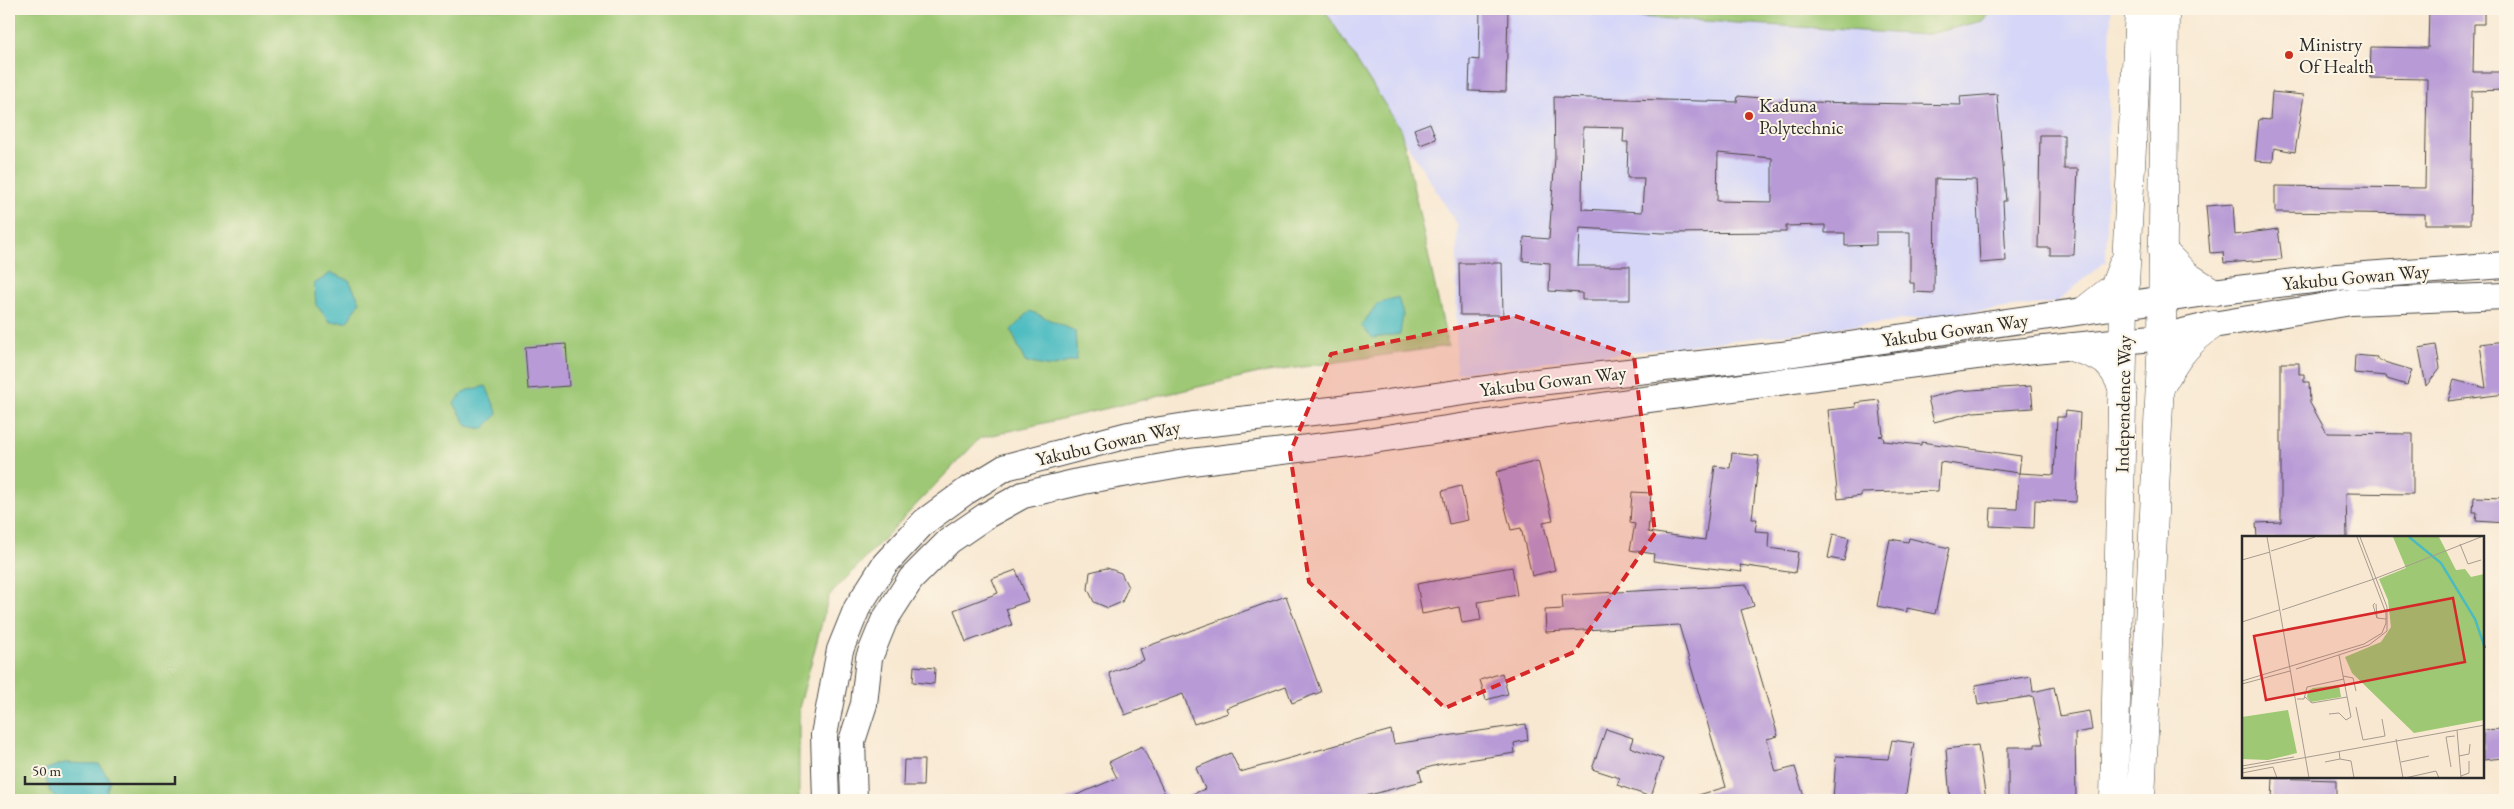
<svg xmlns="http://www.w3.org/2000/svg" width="2514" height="809" viewBox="0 0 2514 809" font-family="'EB Garamond',serif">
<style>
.built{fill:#d6d7f8}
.green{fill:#9ec874;stroke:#647a50}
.water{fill:#4cbbc1;stroke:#3c7376}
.building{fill:#b79ad6;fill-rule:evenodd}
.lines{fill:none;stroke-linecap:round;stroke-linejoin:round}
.minor-casing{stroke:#4a4744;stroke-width:28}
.major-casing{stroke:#4a4744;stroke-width:29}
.minor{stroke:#fff;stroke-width:26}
.major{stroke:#fff;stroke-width:28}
.marked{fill:#d62828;fill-opacity:0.2;stroke:#d62828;stroke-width:4;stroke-dasharray:10 6;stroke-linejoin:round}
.poi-dot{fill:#c8321e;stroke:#fcf5e5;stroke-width:2}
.labels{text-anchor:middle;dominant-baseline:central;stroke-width:4;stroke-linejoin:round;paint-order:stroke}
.poi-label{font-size:19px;fill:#2b2b2b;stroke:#fcf5e5;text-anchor:start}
.street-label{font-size:19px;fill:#2b2b2b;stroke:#fcf5e5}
.inset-river{fill:none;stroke:#4cbbc1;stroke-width:2.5}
.inset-road{fill:none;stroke:#a69c8f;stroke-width:1}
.view{fill:#d62828;fill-opacity:0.15;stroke:#d62828;stroke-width:2.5}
.inset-edge{fill:none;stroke:#2b2b2b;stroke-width:2.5}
</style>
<rect width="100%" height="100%" fill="#fcf5e5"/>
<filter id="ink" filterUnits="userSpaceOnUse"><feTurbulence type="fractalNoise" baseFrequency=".02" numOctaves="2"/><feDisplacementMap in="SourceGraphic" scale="10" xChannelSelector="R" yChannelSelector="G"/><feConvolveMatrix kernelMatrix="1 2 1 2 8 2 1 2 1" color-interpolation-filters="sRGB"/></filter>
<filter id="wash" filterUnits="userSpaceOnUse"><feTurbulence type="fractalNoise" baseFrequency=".0096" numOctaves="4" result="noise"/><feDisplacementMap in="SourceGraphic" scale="20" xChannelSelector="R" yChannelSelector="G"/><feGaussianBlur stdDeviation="1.12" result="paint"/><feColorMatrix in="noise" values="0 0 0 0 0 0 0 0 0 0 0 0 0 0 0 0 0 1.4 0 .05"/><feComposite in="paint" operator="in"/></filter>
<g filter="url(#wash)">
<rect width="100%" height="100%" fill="#f8e8d1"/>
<!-- built -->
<polygon class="built" points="1322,9 2111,9 2106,261 2057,302 1456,373 1457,224"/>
<!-- green -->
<g class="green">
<polygon points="9,9 1324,9 1401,130 1448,346 1254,374 980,438 829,596 799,708 799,800 9,800"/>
<polygon points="1595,9 1993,9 1982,21 1925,35 1594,14"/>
</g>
<!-- water -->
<g class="water">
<polygon points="331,273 349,280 360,302 347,322 330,322 316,305 314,284"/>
<polygon points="1398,297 1403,315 1400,334 1373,338 1361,326 1377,304"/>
<polygon points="1030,311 1075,331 1077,360 1050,367 1025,362 1011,330"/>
<polygon points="486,386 498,414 483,429 467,426 454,403 465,391"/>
<polygon points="65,763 99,764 110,780 104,800 60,800 50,792 43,770"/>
</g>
<g id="blocks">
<!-- building -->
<g class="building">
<polygon points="1480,9 1508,9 1506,92 1469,91 1470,59 1479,60"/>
<polygon points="2429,9 2484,9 2484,24 2474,24 2473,72 2505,72 2505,90 2472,91 2470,224 2425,224 2425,214 2275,212 2275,186 2425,188 2427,79 2370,78 2371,47 2428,48"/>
<polygon points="2272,92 2304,95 2295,152 2274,148 2273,162 2255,161 2259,119 2270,120"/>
<path d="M1997 94 2006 201H2003L2006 261 1980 263 1976 180 1935 179 1934 293 1914 292V283H1910V232H1876V245L1845 246V233H1825V225L1786 226V232L1663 233 1580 228 1578 266H1630V300H1582V293L1549 291 1550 263 1523 261 1524 237 1549 239 1555 157 1554 97 1737 102 1738 96 1760 98V101L1961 105 1960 97ZM1583 127 1624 128 1623 142H1628L1627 178H1644L1642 212 1582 209ZM1718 153 1772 158V202L1717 201Z"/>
<polygon points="1430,123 1436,139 1420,145 1414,129"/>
<polygon points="2040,135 2064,135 2064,169 2078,169 2074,255 2050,255 2050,248 2038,248"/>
<polygon points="2233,204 2235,235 2278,229 2282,259 2224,263 2223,252 2210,253 2206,206"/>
<polygon points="1459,263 1502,263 1503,315 1460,315"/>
<polygon points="2505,341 2505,394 2448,401 2454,380 2486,388 2480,344"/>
<polygon points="566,344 569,386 528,389 525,347"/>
<polygon points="2436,345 2440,368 2426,386 2419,348"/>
<polygon points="2355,355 2377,357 2377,360 2412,370 2407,385 2387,379 2386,376 2354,373"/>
<polygon points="2281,363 2299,363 2299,374 2304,374 2304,382 2309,382 2310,403 2327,433 2413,434 2413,494 2346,493 2347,538 2257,538 2256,523 2281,522"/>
<polygon points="2031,386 2033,408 1974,412 1934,422 1928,398 1957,391"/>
<polygon points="1879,400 1883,435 1879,436 1883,437 1884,441 1921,445 1921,442 2021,456 2019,473 1940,462 1938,491 1861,493 1861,496 1838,499 1828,410 1856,407 1855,403"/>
<polygon points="2066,411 2080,413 2076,502 2035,500 2034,528 1990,526 1991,508 2017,509 2019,473 2054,475 2057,417 2065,417"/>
<polygon points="1732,453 1759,456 1752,519 1757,519 1755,531 1769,532 1768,548 1798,552 1795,573 1740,565 1742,572 1653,561 1654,554 1630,550 1635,524 1630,523 1632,492 1651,493 1648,532 1705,540 1715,466 1730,468"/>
<polygon points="1538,461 1553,520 1543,522 1555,570 1532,576 1521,528 1511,530 1496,472"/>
<polygon points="1461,486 1468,520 1449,524 1442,491"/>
<polygon points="2474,497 2505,498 2505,523 2476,521 2477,512 2473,512"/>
<polygon points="1833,534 1849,538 1844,561 1828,558"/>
<polygon points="1909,538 1949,548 1935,614 1907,608 1907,612 1877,606 1890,539 1908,542"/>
<polygon points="1512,567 1517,595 1478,602 1481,620 1462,623 1459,607 1422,614 1417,584"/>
<polygon points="1107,568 1121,573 1128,587 1122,602 1108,608 1094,602 1088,589 1090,572"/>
<polygon points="1016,570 1028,601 1006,609 1012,625 966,642 954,610 998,593 992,579"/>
<polygon points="1747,585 1754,606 1741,610 1778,736 1767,739 1776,772 1795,767 1805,800 1696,800 1695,796 1726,787 1679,625 1546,632 1545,610 1563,609 1562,595"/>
<polygon points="1286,596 1321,692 1292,703 1286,686 1226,708 1228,713 1194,724 1183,694 1125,715 1109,673 1144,660 1140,649"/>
<polygon points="914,666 935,668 934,684 913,682"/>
<polygon points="1502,673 1508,694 1486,700 1480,680"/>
<polygon points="2031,676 2033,692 2054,687 2060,716 2089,711 2092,730 2075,733 2076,800 2008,800 2008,747 2035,747 2035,744 2043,744 2033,696 1978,705 1975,685"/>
<polygon points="1526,724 1528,740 1514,743 1515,753 1441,764 1419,770 1422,781 1351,800 1178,800 1205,789 1196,768 1231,753 1240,772 1391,730 1394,744"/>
<polygon points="1606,729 1633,738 1630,747 1663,759 1651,797 1617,785 1620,778 1592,769"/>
<polygon points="2501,729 2503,758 2483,760 2483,730"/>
<polygon points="1892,740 1914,743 1905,800 1833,800 1836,756 1888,759"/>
<polygon points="1978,745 1986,800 1950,800 1946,749"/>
<polygon points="1142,746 1168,800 1065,800 1117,778 1109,762"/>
<polygon points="904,760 924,760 923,786 903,786"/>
<polygon points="2273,778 2336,780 2336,800 2272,800"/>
</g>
</g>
</g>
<g filter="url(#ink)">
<use href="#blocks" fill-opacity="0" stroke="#4a4744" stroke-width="1"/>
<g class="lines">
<!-- minor casing -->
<g class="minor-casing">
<g id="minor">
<polyline points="826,800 824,735 840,650 857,608 885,564 924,522 965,492 1006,467 1128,435 1193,425 1359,407 1520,384 1781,355 2213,292 2337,277 2505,265"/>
<polyline points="854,800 852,741 864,704 869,658 884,621 911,579 949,541 987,515 1023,495 1083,481 1191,462 1366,441 1635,401 1976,356 2162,337 2213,325 2351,302 2505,296"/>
</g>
</g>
<!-- major casing -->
<g class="major-casing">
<g id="major">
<polyline points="2162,250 2186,275 2213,292"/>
<polyline points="2085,310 2114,287 2123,264"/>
<path d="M2071 347C2102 357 2110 358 2123 389"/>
<path d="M2161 386C2176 359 2186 343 2213 325"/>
<polyline points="2114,800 2124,304 2139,9"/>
<polyline points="2141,800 2162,337 2165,9"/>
</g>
</g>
<!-- minor -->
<use href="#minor" class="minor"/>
<!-- major -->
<use href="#major" class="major"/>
</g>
</g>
<!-- marked area -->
<path class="marked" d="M1515 316 1634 356 1655 533 1574 652 1445 708 1309 582 1290 453 1331 354Z"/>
<!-- markers -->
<g class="poi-dot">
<circle cx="2289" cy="55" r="5"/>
<circle cx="1749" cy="116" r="5"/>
</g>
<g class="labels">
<!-- poi labels -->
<g class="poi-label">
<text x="2299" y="44">Ministry<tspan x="2299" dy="22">Of Health</tspan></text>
<text x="1759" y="105">Kaduna<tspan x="1759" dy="22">Polytechnic</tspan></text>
</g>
<!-- street labels -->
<g class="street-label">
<text transform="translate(2356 277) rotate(-5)">Yakubu Gowan Way</text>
<text transform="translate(1955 330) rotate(-8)">Yakubu Gowan Way</text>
<text transform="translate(1553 381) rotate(-7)">Yakubu Gowan Way</text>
<text transform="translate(2123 404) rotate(-89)">Independence Way</text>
<text transform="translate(1108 443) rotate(-13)">Yakubu Gowan Way</text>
</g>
</g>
<!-- overview -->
<g transform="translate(2242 536)">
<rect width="242" height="242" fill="#f8e8d1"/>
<path d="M151 1H197L214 34 223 33 229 41 242 38V184L172 197 110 137 103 121 139 106 149 91 146 64 137 43 164 32ZM97 149 99 161 69 166 65 161 66 155 71 152ZM46 174 55 217 26 224 0 223V181Z" fill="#9ec874"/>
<path class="inset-river" d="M167 1 199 27 233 83 243 112"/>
<path class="inset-road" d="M25 1 67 242M218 8 226 28 239 24M29 15 73 1M0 24 28 16M133 67 131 69 135 82M134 68 135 82 144 83M40 74 132 43 239 1M0 86 37 74M54 133 127 109 145 95V71L118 1M101 140 111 142 114 155M0 145 122 108 140 97 144 87V77L115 1M0 148 48 135M63 161 70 167 105 161M55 163H62L65 151 102 143M114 171 121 204 143 200 140 183M87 178 97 177 104 184 109 181 97 119M215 194 219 242M154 203 161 242M97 215 98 223 109 225 112 242M217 220 227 218 228 208M83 226 98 223M159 226 187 220M0 230 52 221M209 231 204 201 213 200M0 233 243 189M0 237 31 231 35 242M219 240 227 237V225M163 242 194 235 197 242"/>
<path class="view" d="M211 62 223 126 24 164 12 100Z"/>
<rect width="242" height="242" class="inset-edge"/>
</g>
<!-- margin -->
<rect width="2514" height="809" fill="none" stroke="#fcf5e5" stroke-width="30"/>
<!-- scale -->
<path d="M25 776v8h150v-8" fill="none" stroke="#2b2b2b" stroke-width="2.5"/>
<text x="32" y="776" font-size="15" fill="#2b2b2b" stroke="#fcf5e5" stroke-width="4" paint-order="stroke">50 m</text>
</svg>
